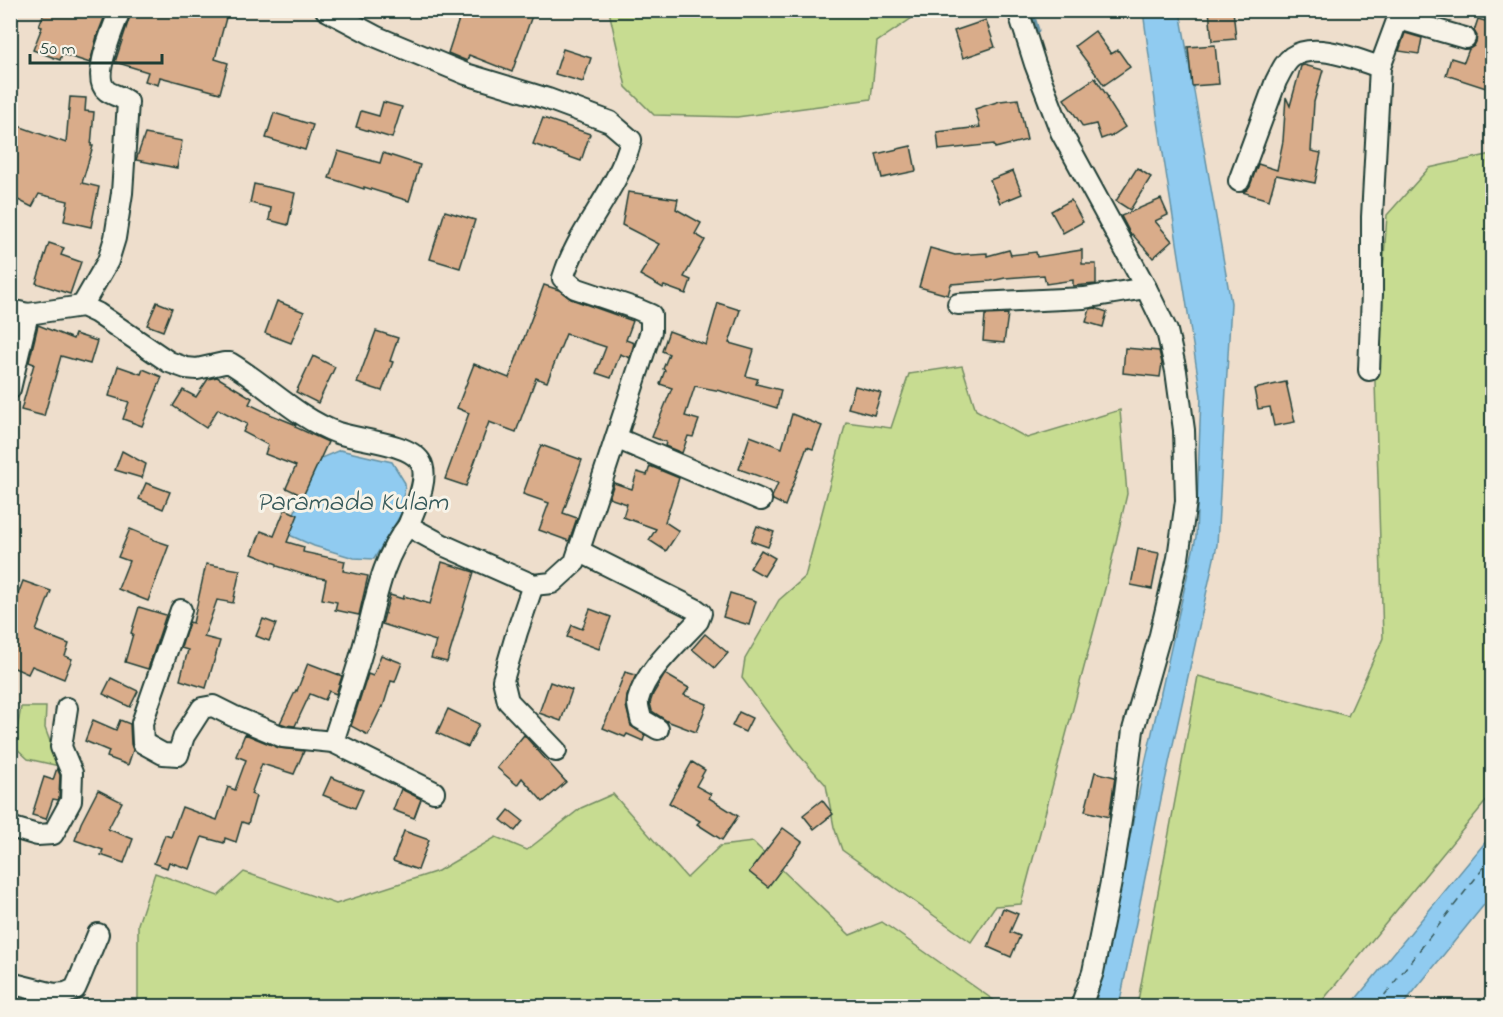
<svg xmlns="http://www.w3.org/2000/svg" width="1503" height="1017" viewBox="0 0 1503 1017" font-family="'Indie Flower',sans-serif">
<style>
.green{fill:#c7dc91;stroke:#738c62;stroke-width:1.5}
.water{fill:#90cbf0;stroke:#6392a5;stroke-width:1.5}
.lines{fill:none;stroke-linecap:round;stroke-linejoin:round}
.stream{stroke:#6392a5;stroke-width:5}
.ferry{stroke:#36595a;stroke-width:1.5;stroke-dasharray:8 6;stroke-linecap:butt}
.building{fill:#d9ac8a;stroke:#1f3d34;stroke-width:1.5}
.minor-casing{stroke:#1f3d34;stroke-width:24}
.minor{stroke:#f7f3e8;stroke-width:20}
.labels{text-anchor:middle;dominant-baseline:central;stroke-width:6;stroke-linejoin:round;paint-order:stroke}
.water-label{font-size:27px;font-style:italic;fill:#36595a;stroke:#f7f3e8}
</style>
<rect width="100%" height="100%" fill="#eedecc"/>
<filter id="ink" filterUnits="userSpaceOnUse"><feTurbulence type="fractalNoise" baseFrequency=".0167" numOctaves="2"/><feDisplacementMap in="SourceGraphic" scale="12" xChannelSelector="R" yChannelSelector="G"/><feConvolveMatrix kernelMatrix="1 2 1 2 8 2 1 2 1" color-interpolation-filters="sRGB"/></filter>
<g filter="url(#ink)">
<!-- green -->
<g class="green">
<polygon points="609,11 609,10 914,11 912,18 877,42 871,99 737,117 654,115 626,87"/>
<polygon points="1492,154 1492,664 1487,671 1492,676 1492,794 1318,1006 1137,1006 1198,676 1348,716 1383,638 1375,382 1387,215 1429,168"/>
<polygon points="962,366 976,410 1027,438 1120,410 1127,494 1107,581 1021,904 995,906 971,942 842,850 834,827 826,785 800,756 742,678 745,659 779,600 805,577 846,422 891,428 909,374"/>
<polygon points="21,707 46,707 45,728 59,766 28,759 14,746"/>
<polygon points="613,794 687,878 720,846 753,842 850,935 882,922 1002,1006 142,1006 138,999 138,924 155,873 218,896 244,872 336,904 438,871 496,837 527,850 581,808"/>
</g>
<!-- water -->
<g class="water">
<polygon points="1143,11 1180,11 1231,303 1217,545 1161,799 1119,1006 1095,1006 1144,768 1196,537 1201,396 1157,115"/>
<polygon points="340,450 392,462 405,483 403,511 374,559 354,558 314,546 287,534 300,497 321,458"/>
<polygon points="1492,834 1492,895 1402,1006 1350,1006"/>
</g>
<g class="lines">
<!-- stream -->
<polyline class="stream" points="1031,10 1037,30"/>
<!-- ferry -->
<polyline class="ferry" points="1376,1006 1492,857"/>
</g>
<!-- building -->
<g class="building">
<polygon points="45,10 98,10 106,13 97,36 90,63 62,54 60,60 33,50 42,27 39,26"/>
<polygon points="132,10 215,10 227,14 215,59 228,63 220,93 160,77 158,85 145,81 148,72 115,62"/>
<polygon points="462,10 534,10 512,72 469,55 467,61 448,53"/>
<polygon points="1209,10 1233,10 1236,39 1212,41"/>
<polygon points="1478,19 1492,23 1492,90 1446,75 1451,58 1464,62 1469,49 1474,46 1476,42 1477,36 1474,31"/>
<polygon points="986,20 995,47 963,58 954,31"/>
<polygon points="1095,31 1111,54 1118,50 1130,67 1104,85 1075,46"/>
<polygon points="1405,33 1422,38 1419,54 1399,51"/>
<polygon points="1215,45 1219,84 1192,86 1188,47"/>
<polygon points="563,49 591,58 583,82 555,74"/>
<polygon points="1304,65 1323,70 1314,102 1311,151 1321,153 1315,183 1276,175 1269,200 1242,192 1247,190 1250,186 1258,164 1277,170 1283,141 1286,97 1290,106 1301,66"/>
<polygon points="1095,78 1108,97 1107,99 1125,127 1110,137 1109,136 1101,139 1096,124 1083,127 1064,99"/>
<polygon points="70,97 86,98 85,111 94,112 91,146 93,146 82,183 99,187 91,227 64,221 68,201 39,194 32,207 10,196 10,123 66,143"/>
<polygon points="1018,99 1027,140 995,148 994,144 939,150 937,132 980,127 975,109 1000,101"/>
<polygon points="383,102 402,107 392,138 356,127 361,111 379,116"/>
<polygon points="274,113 313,125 305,150 266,138"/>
<polygon points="543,118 590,134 581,161 533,144"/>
<polygon points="145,134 182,141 177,168 136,160"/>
<polygon points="911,146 916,171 882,178 876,154"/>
<polygon points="338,151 380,163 383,153 420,165 409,201 364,187 364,189 329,178"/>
<polygon points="1137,168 1151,177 1130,210 1116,201"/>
<polygon points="1013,171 1022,194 1000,203 990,180"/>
<polygon points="254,184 295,193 288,225 269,220 271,208 250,203"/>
<polygon points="628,192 678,199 676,209 701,223 695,234 705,240 684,277 691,280 686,294 664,286 663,288 640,275 659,244 622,225"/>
<polygon points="1161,199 1168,215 1155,221 1172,241 1153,258 1132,234 1131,235 1121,216"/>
<polygon points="1071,200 1083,222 1063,233 1051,211"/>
<polygon points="445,211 475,220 460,268 430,259"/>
<polygon points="49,243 64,248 61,255 81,262 70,294 36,283"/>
<polygon points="930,248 955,255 987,253 987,256 1009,250 1011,255 1036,252 1037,257 1082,250 1082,264 1096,264 1096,284 1073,286 1073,280 1046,284 1044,275 1005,278 991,281 951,284 948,295 919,287"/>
<polygon points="544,285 559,290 571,299 633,321 626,340 634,343 630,358 620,354 611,378 596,373 606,347 566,334 547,382 536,378 516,432 489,422 466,486 445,479 469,413 457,408 474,364 509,378"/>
<polygon points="277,301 304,312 291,343 265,333"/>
<polygon points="157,302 172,308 163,331 147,325"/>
<polygon points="718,303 740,310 729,343 754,350 746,376 758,379 756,384 781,390 777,408 721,391 695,386 685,416 699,420 693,437 688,436 682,453 665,446 666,442 652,437 672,388 660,384 665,370 663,369 669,354 662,351 669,331 706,345"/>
<polygon points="1095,308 1107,312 1103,327 1086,322 1090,309"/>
<polygon points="1008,314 1004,343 983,341 985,315"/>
<polygon points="38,325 73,339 75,334 97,341 90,364 61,356 44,416 21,410 34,364 29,362"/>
<polygon points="376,331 398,338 390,361 393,362 382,391 357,383"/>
<polygon points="1125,348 1159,351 1162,363 1160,377 1123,373"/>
<polygon points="313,356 335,367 318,403 296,392"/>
<polygon points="118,366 141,374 143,369 162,377 142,426 123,419 129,402 109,396"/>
<polygon points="217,377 252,398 249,404 272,415 294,424 296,425 295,427 328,442 303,496 286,488 296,466 265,454 268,445 243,432 247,424 218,409 206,428 173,406 183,390 196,397 208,379"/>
<polygon points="1286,382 1295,422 1274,426 1270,407 1258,409 1254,389"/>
<polygon points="855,386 881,393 874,415 848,408"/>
<polygon points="792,414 822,426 813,449 807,447 785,506 773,500 772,497 778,483 739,469 750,436 782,448"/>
<polygon points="541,445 582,460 563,513 577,518 569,541 539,530 549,503 523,494"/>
<polygon points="122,451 146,464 142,478 115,470"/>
<polygon points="650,466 679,478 665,522 679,531 666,551 649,540 656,529 623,517 627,504 609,498 614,483 632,489 637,472 647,475"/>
<polygon points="146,483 170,492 163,509 139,499"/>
<polygon points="285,509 298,515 287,542 304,547 303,552 345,561 343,571 368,576 359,615 335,610 337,602 322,599 326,579 305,575 277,566 277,564 252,554 261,531 274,536"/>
<polygon points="757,526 774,532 768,547 751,541"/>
<polygon points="130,529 152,538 151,539 169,545 148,601 118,589 129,561 118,557"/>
<polygon points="1138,549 1159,553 1152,589 1131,585"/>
<polygon points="761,550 775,558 764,576 750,568"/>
<polygon points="442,562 474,572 447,662 431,658 436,641 382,624 390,595 403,599 404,596 430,604"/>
<polygon points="206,564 240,570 233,603 217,600 204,637 220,641 206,688 180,680 188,650 181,648 189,622 193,623"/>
<polygon points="23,581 51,591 36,631 69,644 65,656 72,659 64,679 32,666 28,674 10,666 10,615"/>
<polygon points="730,593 756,601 749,625 723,617"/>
<polygon points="139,607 166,615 148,669 125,662 133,634 131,633"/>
<polygon points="590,609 611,617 599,649 567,637 572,625 582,629"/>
<polygon points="263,619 276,624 269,641 256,636"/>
<polygon points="705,634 728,653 715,668 692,649"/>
<polygon points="381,655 402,663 395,682 391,681 383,707 382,706 368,735 351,726 368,674 373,676"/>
<polygon points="308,663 342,676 336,694 329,691 325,700 310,694 295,726 286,725 280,723 296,690 297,691"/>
<polygon points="625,672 636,675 627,696 626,706 631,726 645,735 643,741 627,734 625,737 603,728"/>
<polygon points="665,674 689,688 684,695 707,704 696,732 667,721 652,711 650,703 653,694"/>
<polygon points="111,678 138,691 130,707 103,694"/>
<polygon points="550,682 572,690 561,721 539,713"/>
<polygon points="448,709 479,724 468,747 437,733"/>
<polygon points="739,712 752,718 745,732 732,726"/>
<polygon points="93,720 116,730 120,720 130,724 131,744 133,750 128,765 107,757 109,751 85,741"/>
<polygon points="245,734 279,748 304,751 294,774 262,764 251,794 256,796 248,824 242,822 236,842 225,838 224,843 202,837 190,869 169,862 167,868 154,863 165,835 171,837 182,807 217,820 228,787 235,790 246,760 236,756"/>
<polygon points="524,735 566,782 543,802 522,778 517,785 497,768"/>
<polygon points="692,762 705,770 696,786 711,794 709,798 738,816 722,840 697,824 700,821 669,803"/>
<polygon points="57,768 60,775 59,798 58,800 53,799 46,819 32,815 44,777 53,780"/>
<polygon points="1095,772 1115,777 1109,817 1085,811"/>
<polygon points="331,777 363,790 355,808 323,795"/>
<polygon points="401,789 421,799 414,818 393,810"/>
<polygon points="98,790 122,802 108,829 133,839 124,863 101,855 103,850 75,840 81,823"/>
<polygon points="822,800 833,814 814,829 803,815"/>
<polygon points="509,810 523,821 515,831 501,820"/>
<polygon points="783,828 802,842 768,887 749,872"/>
<polygon points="404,831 429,840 418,870 393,861"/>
<polygon points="1003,908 1018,914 1010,932 1020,936 1011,957 988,947"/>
</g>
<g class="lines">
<!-- minor casing -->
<g class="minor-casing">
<g id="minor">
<polyline points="1018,10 1035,64 1061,132 1146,288 1167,331 1176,371 1184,430 1186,501 1178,558 1160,635 1133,730 1124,801 1111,882 1093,972 1081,1006"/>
<polyline points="1399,19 1465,38"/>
<path d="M1239 181 1276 81C1281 72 1284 63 1292 57 1315 41 1357 60 1380 67"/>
<polyline points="958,304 1084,298 1146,288"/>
<path d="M82 306 108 261 115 238 122 193 128 102C121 96 112 95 107 91 90 78 114 27 120 10"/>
<path d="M10 310 28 314 82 306 97 313 169 362 186 368 197 369 224 363H230C267 385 297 418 338 433 359 440 408 443 420 461 431 477 414 510 408 526L443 545 533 585 552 583 575 562 651 331V315L637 309 575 288 563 278C578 229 618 191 631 140L610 122 548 99 466 74 377 37 326 10"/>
<polyline points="1369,370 1372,294 1372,217 1380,67 1401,10"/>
<polyline points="10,389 28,314"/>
<polyline points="616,438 761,500"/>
<path d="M579 551 697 610 701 613 698 621C678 643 645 671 638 700 637 706 640 713 641 719L658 729"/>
<polyline points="533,585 517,632 503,680 508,701 556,751"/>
<polyline points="181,610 142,723 143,743 163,754 178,755 184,736 202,708 213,706 233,716 283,737 333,742 434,792"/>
<path d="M333 742C344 707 357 672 366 637 376 599 382 558 408 526"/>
<polyline points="10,827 37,835 53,834 71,801 72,773 61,747 67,708"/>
<polyline points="10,983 54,994 66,993 75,989 79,980 98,934"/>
</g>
</g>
<!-- minor -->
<use href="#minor" class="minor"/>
</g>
</g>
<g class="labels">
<!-- water labels -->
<g class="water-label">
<text x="352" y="503">Paramada Kulam</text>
</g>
</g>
<!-- margin -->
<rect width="1503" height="1017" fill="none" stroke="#f7f3e8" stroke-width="36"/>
<rect x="18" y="18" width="1467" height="981" fill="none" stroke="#1f3d34" stroke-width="2" filter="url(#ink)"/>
<!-- scale -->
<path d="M30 54v9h132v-9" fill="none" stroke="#1f3d34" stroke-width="3"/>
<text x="39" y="54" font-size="18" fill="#1f3d34" stroke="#f7f3e8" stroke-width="4.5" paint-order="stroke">50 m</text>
</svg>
